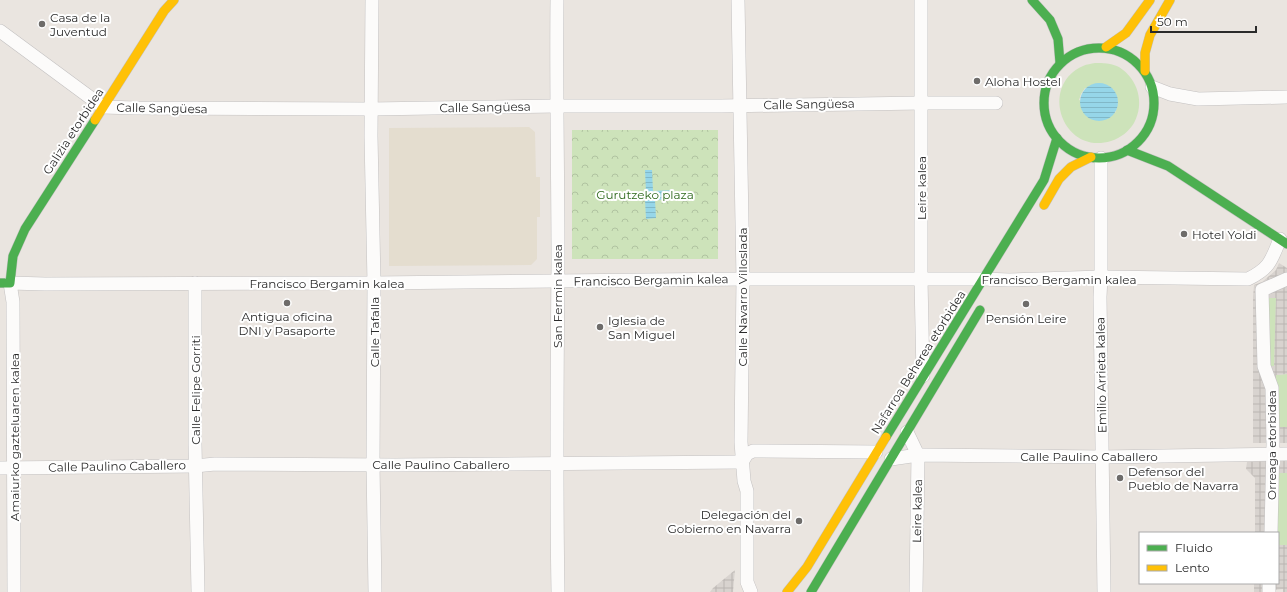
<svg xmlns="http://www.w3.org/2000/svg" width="1287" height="592" viewBox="0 0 1287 592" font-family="Montserrat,sans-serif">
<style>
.education{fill:#e4ddcf}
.grass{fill:#cde3ba;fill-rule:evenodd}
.forest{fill:url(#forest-crowns)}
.plaza{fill:url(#plaza-grid);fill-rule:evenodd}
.water{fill:url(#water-rules)}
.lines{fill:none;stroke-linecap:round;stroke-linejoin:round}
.street-casing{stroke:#c3c1c1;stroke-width:14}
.fast-casing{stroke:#c3c1c1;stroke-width:10}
.slow-casing{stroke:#c3c1c1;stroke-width:10}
.street{stroke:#fcfbfa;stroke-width:13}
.fast{stroke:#4caf50;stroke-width:9}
.slow{stroke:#ffc107;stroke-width:9}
.poi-dot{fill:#6e6c6a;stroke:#fff;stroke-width:1.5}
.labels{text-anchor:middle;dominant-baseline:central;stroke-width:4;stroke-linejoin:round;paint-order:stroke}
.poi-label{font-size:12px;fill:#2b2b2b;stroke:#fff;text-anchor:start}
.street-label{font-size:12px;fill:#2b2b2b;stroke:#fff}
.park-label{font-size:12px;fill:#2d681b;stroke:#fff}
</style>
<defs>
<pattern id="forest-crowns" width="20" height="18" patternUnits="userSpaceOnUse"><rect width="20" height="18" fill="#cde3ba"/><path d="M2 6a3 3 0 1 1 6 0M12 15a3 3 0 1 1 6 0" fill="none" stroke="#b0c3a0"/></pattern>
<pattern id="plaza-grid" width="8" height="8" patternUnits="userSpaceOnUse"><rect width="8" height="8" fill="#d8d3cf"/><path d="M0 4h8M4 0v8" fill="none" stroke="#bab5b2"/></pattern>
<pattern id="water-rules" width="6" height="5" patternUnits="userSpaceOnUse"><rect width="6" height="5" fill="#96d6e9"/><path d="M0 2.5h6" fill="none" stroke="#81b8c8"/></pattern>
</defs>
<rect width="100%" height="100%" fill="#eae5e0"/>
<!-- education -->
<polygon class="education" points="529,127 535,132 536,177 540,177 540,217 537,217 537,259 531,265 389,266 389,128"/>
<!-- grass -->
<g class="grass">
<path d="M1095 63C1103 63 1111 63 1119 67 1138 79 1145 103 1134 123 1129 131 1121 138 1111 141 1063 156 1038 86 1083 66 1087 64 1091 64 1095 63ZM1085 88 1113 89C1118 98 1119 104 1115 113L1079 100 1081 94Z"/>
<polygon points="1269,298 1276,298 1275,366 1267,366"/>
<polygon points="1287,374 1287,427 1275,427 1276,375"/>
<polygon points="1274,473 1287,473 1287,545 1278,545 1278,533 1274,533"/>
</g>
<!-- forest -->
<rect class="forest" x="572" y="130" width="146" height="129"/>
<!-- plaza -->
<g class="plaza">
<path d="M1279 263 1287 268V374L1276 375 1275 427H1287V443H1253V297L1254 285 1262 282 1276 270ZM1269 298H1276L1274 366H1267Z"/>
<polygon points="1287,460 1287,473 1274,473 1274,533 1255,533 1255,478 1246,469 1247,462"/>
<polygon points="1278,545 1287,545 1287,592 1283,592 1283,589 1274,590 1274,592 1254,592 1254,583 1278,583"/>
<polygon points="735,570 733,592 710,592 713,588"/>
</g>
<!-- water -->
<g class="water">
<circle cx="1099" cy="102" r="19"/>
<polygon points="645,170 652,170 653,191 674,190 674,199 655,200 656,218 646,219 645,200 628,200 628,193 646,192"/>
</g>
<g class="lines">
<!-- street casing -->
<g class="street-casing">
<g id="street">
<polyline points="372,0 371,136 374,283 373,464 375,592"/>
<path d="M557 0C556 88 558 175 558 263 557 373 556 482 558 592"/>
<polyline points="738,0 743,279 741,442 744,481 747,491 747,582 751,592"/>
<polyline points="921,0 921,279 923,376"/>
<polyline points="0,31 103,107 135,108 371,109 557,106 721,106 922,103 996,103"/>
<polyline points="1152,87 1170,94 1198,99 1287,97"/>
<polyline points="1101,158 1101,277 1100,297 1104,592"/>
<polyline points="195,283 195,444 198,592"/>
<polyline points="907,432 918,455 916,592"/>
<polyline points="891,459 918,455 1102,457 1287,454"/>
<polyline points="742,462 747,454 753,451 876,452"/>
<polyline points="0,468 195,466 215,464 395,465 742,462"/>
<polyline points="1271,533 1273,444 1272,388 1264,366 1262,290 1287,279"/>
<path d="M14 592 13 302 10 283 45 284 374 283 743 279H984L1009 280 1101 277 1248 279C1270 268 1271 261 1280 239"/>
<polyline points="1269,592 1269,583"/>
</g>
</g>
<!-- fast casing -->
<g class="fast-casing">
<g id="fast">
<polyline points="1032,0 1050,20 1058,39 1060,63"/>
<circle cx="1099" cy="103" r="55"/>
<polyline points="1127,150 1168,166 1287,244"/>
<polyline points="0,283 10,283 13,256 25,229 95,120"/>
<polyline points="886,437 1044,180 1057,138"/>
<polyline points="811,592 980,310"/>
</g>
</g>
<!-- slow casing -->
<g class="slow-casing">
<g id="slow">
<polyline points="1106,47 1126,33 1150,0"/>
<polyline points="1145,71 1145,53 1150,35 1170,0"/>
<polyline points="95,120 164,11 174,0"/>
<polyline points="1044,205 1059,179 1071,167 1091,157"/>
<polyline points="787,592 807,567 886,437"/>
</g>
</g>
<!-- street -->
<use href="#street" class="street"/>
<!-- fast -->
<use href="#fast" class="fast"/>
<!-- slow -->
<use href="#slow" class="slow"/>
</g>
<!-- markers -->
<g class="poi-dot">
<circle cx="42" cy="24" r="4"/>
<circle cx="977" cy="81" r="4"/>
<circle cx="1184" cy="234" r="4"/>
<circle cx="287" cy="303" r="4"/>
<circle cx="1026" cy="304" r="4"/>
<circle cx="600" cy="327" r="4"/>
<circle cx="1120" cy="478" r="4"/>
<circle cx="799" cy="521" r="4"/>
</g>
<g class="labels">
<!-- poi labels -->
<g class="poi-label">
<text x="50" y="17">Casa de la<tspan x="50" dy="14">Juventud</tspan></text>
<text x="985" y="81">Aloha Hostel</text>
<text x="1192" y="234">Hotel Yoldi</text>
<text x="287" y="316" text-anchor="middle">Antigua oficina<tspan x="287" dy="14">DNI y Pasaporte</tspan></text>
<text x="1026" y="318" text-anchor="middle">Pensión Leire</text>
<text x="608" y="320">Iglesia de<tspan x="608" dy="14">San Miguel</tspan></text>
<text x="1128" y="471">Defensor del<tspan x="1128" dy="14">Pueblo de Navarra</tspan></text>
<text x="791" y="514" text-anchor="end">Delegación del<tspan x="791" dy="14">Gobierno en Navarra</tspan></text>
</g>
<!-- street labels -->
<g class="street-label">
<text transform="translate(809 104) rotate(-1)">Calle Sangüesa</text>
<text transform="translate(485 107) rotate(-1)">Calle Sangüesa</text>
<text transform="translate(162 108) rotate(1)">Calle Sangüesa</text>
<text transform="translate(73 131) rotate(-57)">Galizia etorbidea</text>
<text transform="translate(921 188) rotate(-90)">Leire kalea</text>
<text x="1059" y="279">Francisco Bergamin kalea</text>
<text transform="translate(651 280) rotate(-1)">Francisco Bergamin kalea</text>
<text x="327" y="283">Francisco Bergamin kalea</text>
<text transform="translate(557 296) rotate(-90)">San Fermin kalea</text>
<text transform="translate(742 297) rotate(-90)">Calle Navarro Villoslada</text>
<text transform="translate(374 332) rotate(-90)">Calle Tafalla</text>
<text transform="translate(918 362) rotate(-58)">Nafarroa Beherea etorbidea</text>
<text transform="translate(1101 375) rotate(-91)">Emilio Arrieta kalea</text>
<text transform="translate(195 390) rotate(-90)">Calle Felipe Gorriti</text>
<text transform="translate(14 437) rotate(-90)">Amaiurko gazteluaren kalea</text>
<text transform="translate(1271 445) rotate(-90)">Orreaga etorbidea</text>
<text x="1089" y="456">Calle Paulino Caballero</text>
<text x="441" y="464">Calle Paulino Caballero</text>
<text transform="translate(117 466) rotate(-1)">Calle Paulino Caballero</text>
<text transform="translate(917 511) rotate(-89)">Leire kalea</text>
</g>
<!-- park labels -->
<g class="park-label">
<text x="645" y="194">Gurutzeko plaza</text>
</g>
</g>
<!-- legend -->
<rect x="1139" y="532" width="140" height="52" fill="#ffffff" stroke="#aaaaaa"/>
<rect x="1147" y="545" width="20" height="6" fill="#4caf50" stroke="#aaaaaa"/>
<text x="1175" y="552" font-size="12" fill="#2b2b2b">Fluido</text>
<rect x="1147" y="565" width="20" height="6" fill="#ffc107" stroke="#aaaaaa"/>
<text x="1175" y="572" font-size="12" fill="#2b2b2b">Lento</text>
<!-- scale -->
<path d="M1151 26v6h105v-6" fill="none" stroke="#2b2b2b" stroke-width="2"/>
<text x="1157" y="26" font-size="12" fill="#2b2b2b" stroke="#ffffff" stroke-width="3" paint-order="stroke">50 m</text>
</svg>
